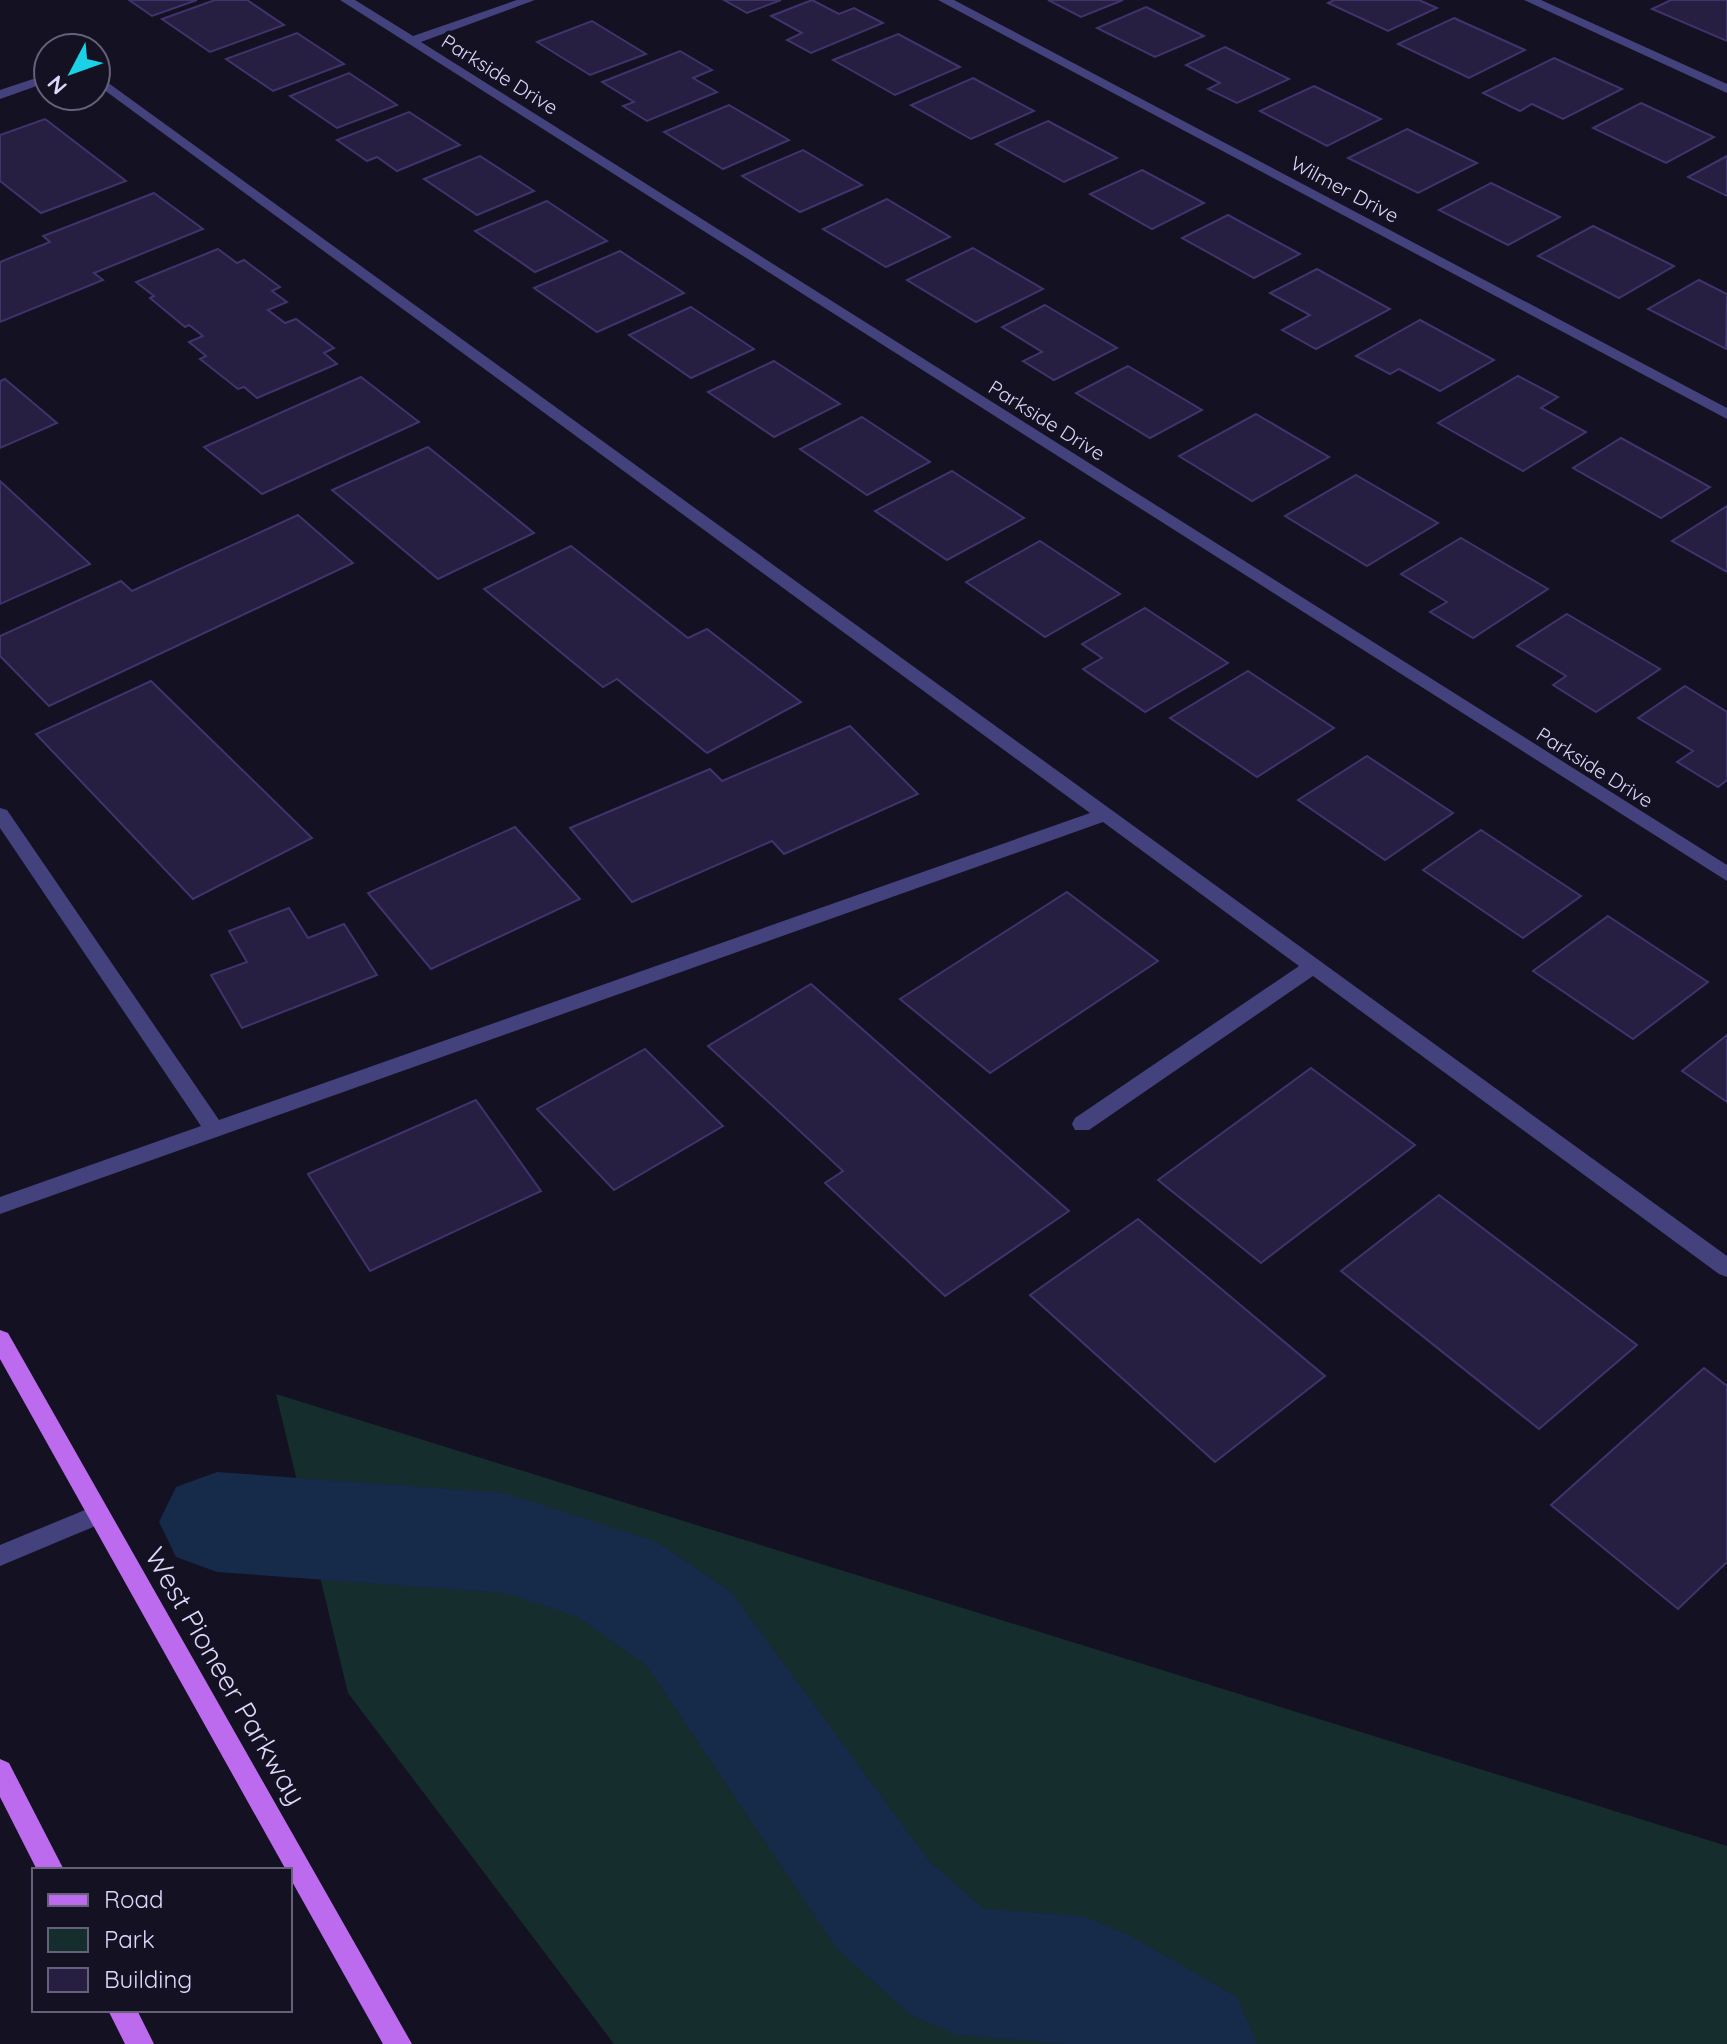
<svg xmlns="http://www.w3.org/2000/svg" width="1727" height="2044" viewBox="0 0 1727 2044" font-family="Quicksand,sans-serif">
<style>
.green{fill:#152d2c}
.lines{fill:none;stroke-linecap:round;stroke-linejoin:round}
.river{fill:#162a49;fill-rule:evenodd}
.building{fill:#261f42;stroke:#3f346c;stroke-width:2}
.lane{fill:#43427d;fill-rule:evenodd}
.street{fill:#43427d;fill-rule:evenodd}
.primary{fill:#bd6bee;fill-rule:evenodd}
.labels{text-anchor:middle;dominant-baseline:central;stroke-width:8;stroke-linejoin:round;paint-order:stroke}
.far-street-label{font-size:20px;fill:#dcd8fb;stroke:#141123}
.near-street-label{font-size:28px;fill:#dcd8fb;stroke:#141123}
</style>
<rect width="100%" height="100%" fill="#141123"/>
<!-- green -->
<polygon class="green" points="276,1394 1727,1846 1727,2044 614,2044 348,1693"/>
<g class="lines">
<!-- river -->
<polygon class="river" points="217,1472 505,1493 657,1542 731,1592 929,1861 984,1909 1083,1916 1129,1935 1237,1997 1257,2044 1067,2044 958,2035 912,2016 837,1949 647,1666 578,1617 505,1593 217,1572 176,1557 159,1522 176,1487"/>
</g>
<!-- building -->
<g class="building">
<polygon points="129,0 197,0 152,16"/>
<polygon points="215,0 247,0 284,25 210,52 162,19"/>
<polygon points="724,0 781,0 747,13"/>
<polygon points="812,0 839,14 854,8 883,23 811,53 787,40 802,33 771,16"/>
<polygon points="1048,0 1123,0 1081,17"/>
<polygon points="1334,0 1419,0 1437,8 1388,31 1328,3"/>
<polygon points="1671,0 1727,0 1727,41 1652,9"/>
<polygon points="1146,7 1204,36 1155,57 1097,28"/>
<polygon points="1454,18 1525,50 1469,78 1398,44"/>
<polygon points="592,21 646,54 590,75 537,42"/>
<polygon points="297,33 344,64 273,91 226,59"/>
<polygon points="898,34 960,67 895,95 833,60"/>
<polygon points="1225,47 1289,79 1237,103 1208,89 1220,83 1186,65"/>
<polygon points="680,51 712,70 693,78 717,92 647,121 623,106 634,102 602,82"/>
<polygon points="1554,58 1622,89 1563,119 1532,104 1520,111 1483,93"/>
<polygon points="349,73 397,105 337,128 290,96"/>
<polygon points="973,78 1034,111 971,139 911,105"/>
<polygon points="1314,86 1381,119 1327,146 1260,111"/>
<polygon points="1641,103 1714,137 1666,163 1593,128"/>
<polygon points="729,105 789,140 723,169 664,132"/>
<polygon points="409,112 460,145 397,171 377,157 367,161 337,140"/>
<polygon points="45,119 126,181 41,213 0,181 0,135"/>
<polygon points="1048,121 1117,158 1064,182 996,144"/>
<polygon points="1407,129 1477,163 1418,193 1348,158"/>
<polygon points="803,150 862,185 800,212 742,176"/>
<polygon points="480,156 534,191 477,215 424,179"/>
<polygon points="1727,156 1727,196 1688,177"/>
<polygon points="1142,170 1204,203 1152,229 1090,194"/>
<polygon points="1491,183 1560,217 1508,245 1439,210"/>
<polygon points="154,193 203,229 94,273 103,280 0,322 0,262 50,242 43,236"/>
<polygon points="887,199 950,237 886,267 823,229"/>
<polygon points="547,201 607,241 535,272 475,231"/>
<polygon points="1228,215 1300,254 1254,278 1182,238"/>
<polygon points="1593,226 1674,266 1619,298 1538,256"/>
<polygon points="973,248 1043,289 976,322 907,280"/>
<polygon points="218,249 237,263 244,260 280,287 272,291 287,302 268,310 285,323 296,319 334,348 324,353 337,364 257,398 244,387 238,389 200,359 206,356 189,342 203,336 189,325 185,327 150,298 154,296 136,282"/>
<polygon points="620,251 684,293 597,332 534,288"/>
<polygon points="1317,269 1390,309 1316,349 1282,330 1310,315 1270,293"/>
<polygon points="1699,280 1727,294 1726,349 1648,309"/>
<polygon points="1045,305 1117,348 1054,380 1023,361 1042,352 1002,327"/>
<polygon points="691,307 754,349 691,378 629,335"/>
<polygon points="1420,320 1494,360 1440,391 1399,369 1390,374 1356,356"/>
<polygon points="774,361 840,404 774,437 708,392"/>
<polygon points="1128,366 1202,410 1150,438 1076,393"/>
<polygon points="1518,376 1558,397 1541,408 1586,432 1523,471 1438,423"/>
<polygon points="361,377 419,422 262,494 204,447"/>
<polygon points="5,379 57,423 0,448 0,381"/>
<polygon points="1256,414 1329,457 1252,501 1179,456"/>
<polygon points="862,417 930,462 867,495 800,449"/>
<polygon points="1621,438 1710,487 1661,518 1573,468"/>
<polygon points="428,447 534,533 438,579 332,490"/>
<polygon points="952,471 1024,518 947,560 875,511"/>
<polygon points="1356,475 1438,523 1367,566 1285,516"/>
<polygon points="0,481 90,564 0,604"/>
<polygon points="1727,506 1727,572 1672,541"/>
<polygon points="298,515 353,563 49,706 0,656 0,636 121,581 132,591"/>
<polygon points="1461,538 1548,589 1473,638 1430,612 1447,602 1401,574"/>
<polygon points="1040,541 1120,594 1045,637 966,582"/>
<polygon points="571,546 688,638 707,629 801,702 707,753 617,679 603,687 484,589"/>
<polygon points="1145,608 1228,663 1145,712 1083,669 1102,658 1082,644"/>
<polygon points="1567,614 1660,669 1596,712 1553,685 1566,676 1517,646"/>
<polygon points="1248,671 1334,728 1257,777 1170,718"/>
<polygon points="151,681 312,838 193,899 36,734"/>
<polygon points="1685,686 1727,712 1727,780 1718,787 1677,762 1693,751 1638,718"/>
<polygon points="850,726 918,794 784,854 772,841 632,902 570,828 710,769 722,781"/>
<polygon points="1367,756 1453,813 1385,860 1298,800"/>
<polygon points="515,827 580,899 431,969 368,893"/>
<polygon points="1481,830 1581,896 1523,938 1423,870"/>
<polygon points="1067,892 1158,961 990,1073 900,999"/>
<polygon points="289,908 308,938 344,924 377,975 242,1028 211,975 247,962 229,931"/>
<polygon points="1608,916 1708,982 1633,1039 1533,971"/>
<polygon points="811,984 1069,1211 945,1296 825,1183 843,1171 708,1046"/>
<polygon points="1727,1035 1727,1102 1682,1071"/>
<polygon points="645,1049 723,1126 614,1190 537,1109"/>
<polygon points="1311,1068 1415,1145 1261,1263 1158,1180"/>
<polygon points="476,1100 541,1191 370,1271 308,1174"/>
<polygon points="1439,1195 1637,1345 1539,1429 1341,1271"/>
<polygon points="1138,1219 1325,1376 1215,1462 1030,1295"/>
<polygon points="1704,1368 1727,1386 1727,1562 1678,1609 1551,1505"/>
</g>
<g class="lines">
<!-- lane -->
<g class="lane">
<polygon points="48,74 48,82 0,99 0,90"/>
<polygon points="96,74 1727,1256 1727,1277 1719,1274 1313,976 1089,1130 1075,1130 1072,1124 1075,1118 1299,966 1103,822 0,1214 0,1197 201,1126 0,828 0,808 7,810 219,1120 1090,813 96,84"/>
<polygon points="97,1505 105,1508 109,1515 105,1522 0,1566 0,1545"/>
</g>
<!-- street -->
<g class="street">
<polygon points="340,0 355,0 413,36 517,0 535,0 421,42 1727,865 1727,881"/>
<polygon points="938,0 954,0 1727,408 1727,419"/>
<polygon points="1524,0 1541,0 1727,84 1727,93"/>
</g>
<!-- primary -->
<g class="primary">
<polygon points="0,1330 8,1333 412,2044 383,2044 290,1878 290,1870 286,1870 0,1359"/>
<polygon points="0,1759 9,1763 64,1870 37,1870 0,1797"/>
<polygon points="108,2010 137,2010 154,2044 125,2044"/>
</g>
</g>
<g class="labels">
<!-- far-street labels -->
<g class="far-street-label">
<text transform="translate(500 74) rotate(32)">Parkside Drive</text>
<text transform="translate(1345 189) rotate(28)">Wilmer Drive</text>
<text transform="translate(1047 420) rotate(32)">Parkside Drive</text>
<text transform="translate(1595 767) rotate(32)">Parkside Drive</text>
</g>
<!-- near-street labels -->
<g class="near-street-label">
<text transform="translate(226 1676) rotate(60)">West Pioneer Parkway</text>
</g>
</g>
<!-- legend -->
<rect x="32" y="1868" width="260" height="144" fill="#141123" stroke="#646179" stroke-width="2"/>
<rect x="48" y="1894" width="40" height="12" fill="#bd6bee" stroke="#646179" stroke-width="2"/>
<text x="104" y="1908" font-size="24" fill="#dcd8fb">Road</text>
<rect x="48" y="1928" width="40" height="24" fill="#152d2c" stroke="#646179" stroke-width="2"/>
<text x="104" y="1948" font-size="24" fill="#dcd8fb">Park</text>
<rect x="48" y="1968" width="40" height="24" fill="#261f42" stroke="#646179" stroke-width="2"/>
<text x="104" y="1988" font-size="24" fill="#dcd8fb">Building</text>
<!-- north arrow -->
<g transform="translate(72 72) rotate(229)"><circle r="38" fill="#141123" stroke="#646179" stroke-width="2"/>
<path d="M0-6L14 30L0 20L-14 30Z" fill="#1ad1e5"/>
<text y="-12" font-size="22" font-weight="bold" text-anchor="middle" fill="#dcd8fb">N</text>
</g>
</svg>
